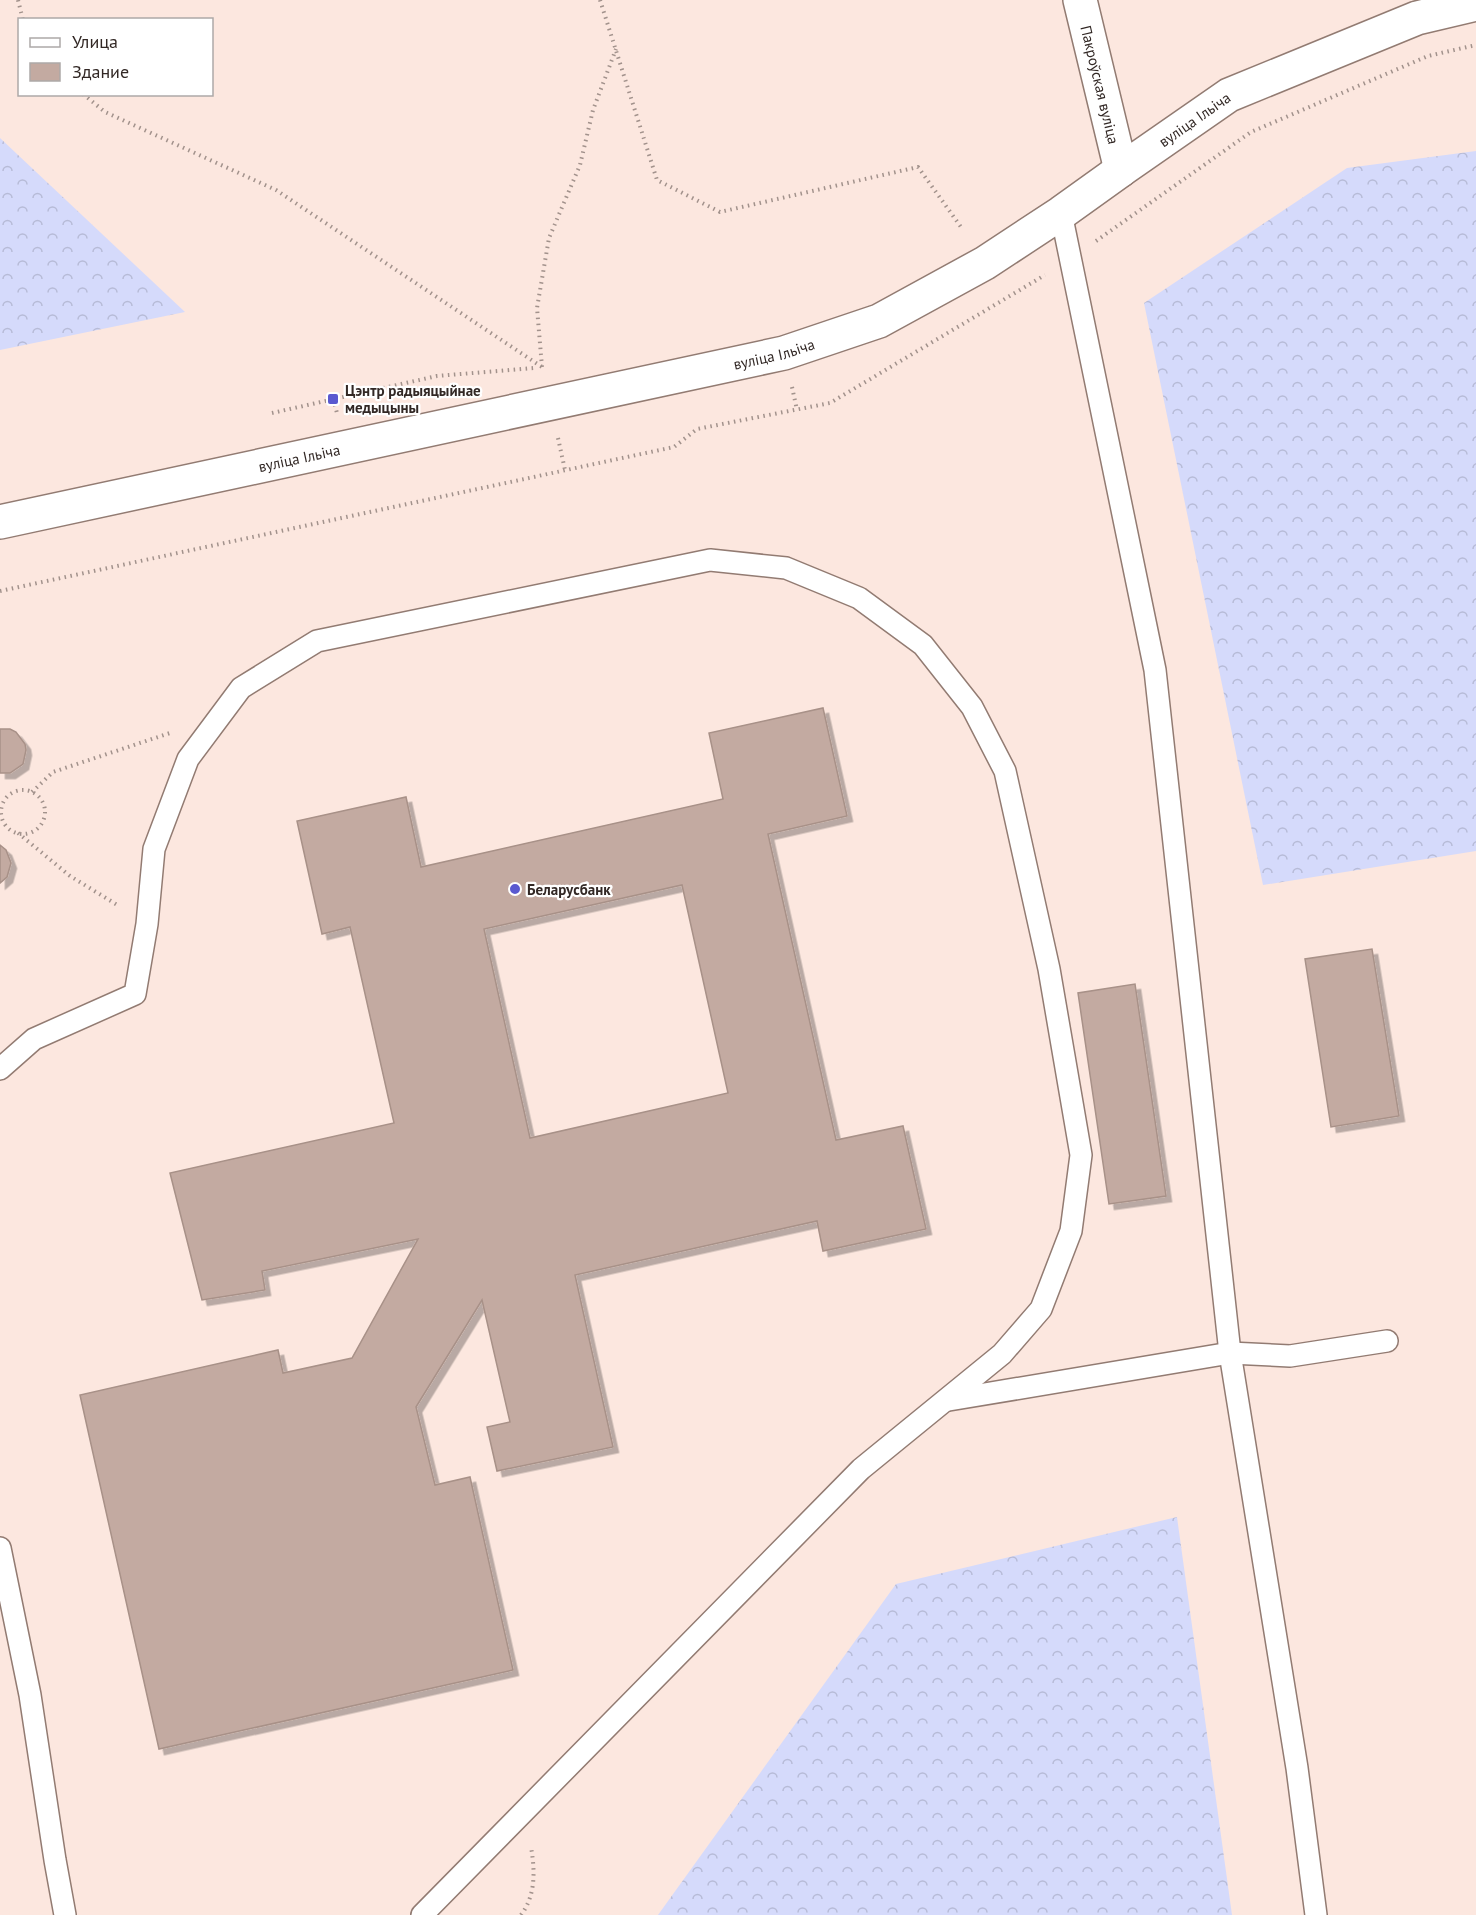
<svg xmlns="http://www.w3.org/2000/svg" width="1476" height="1915" viewBox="0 0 1476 1915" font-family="'PT Sans',sans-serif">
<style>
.forest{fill:url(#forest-crowns)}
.building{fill:#c3aaa1;stroke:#a89188;stroke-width:1.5;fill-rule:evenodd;filter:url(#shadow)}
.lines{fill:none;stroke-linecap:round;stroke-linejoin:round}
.service-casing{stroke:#927b72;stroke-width:24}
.minor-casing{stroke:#927b72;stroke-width:36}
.tertiary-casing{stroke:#927b72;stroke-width:36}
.path{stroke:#a2928c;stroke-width:4;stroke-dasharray:1.5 4.5;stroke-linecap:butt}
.service{stroke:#fff;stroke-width:21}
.minor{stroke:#fff;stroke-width:33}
.tertiary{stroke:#fff;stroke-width:33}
.poi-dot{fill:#5a59d0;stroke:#fff;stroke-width:2}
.labels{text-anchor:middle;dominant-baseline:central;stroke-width:4.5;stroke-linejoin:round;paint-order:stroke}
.street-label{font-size:15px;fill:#322825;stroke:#fff}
.poi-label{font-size:15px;font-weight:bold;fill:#322825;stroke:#fff;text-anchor:start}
</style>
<defs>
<pattern id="forest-crowns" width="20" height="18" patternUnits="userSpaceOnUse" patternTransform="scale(1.5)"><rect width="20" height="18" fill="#d5dafb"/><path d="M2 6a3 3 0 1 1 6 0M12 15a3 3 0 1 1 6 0" fill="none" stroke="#b7bbd7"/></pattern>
<filter id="shadow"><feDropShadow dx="5.5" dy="5.5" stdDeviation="0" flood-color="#0004"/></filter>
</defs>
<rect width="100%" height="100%" fill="#fce7df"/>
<!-- forest -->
<g class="forest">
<polygon points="0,138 185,312 0,350"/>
<polygon points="1476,151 1476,851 1263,885 1144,303 1347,168"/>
<polygon points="1177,1517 1232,1915 658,1915 896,1584"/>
</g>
<!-- building -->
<g class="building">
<path d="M823 708 847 816 768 834 836 1140 903 1126 926 1229 823 1251 817 1221 575 1275 613 1447 497 1471 487 1427 510 1422 482 1300 416 1407 435 1485 470 1477 513 1670 159 1749 80 1395 278 1350 283 1373 352 1358 418 1239 262 1271 265 1290 202 1300 170 1173 394 1123 350 927 322 934 297 821 406 797 421 867 723 799 709 733ZM682 885 728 1093 530 1138 484 929Z"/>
<polygon points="0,729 10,729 16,732 25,744 26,750 23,764 10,773 0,773"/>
<polygon points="0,845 6,850 11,863 7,877 0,883"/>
<polygon points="1372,949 1399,1116 1331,1127 1305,959"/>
<polygon points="1135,984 1166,1196 1109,1204 1078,993"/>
</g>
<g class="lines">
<!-- service casing -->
<g class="service-casing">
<g id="service">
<polyline points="1061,213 1155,670 1230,1353 1297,1768 1316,1915"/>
<polyline points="0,1069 34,1039 135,994 147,924 154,849 188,759 241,688 317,641 710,560 786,568 859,598 923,645 972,707 1005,771 1049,969 1081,1155 1071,1231 1041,1309 1002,1354 861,1469 422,1915"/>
<polyline points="949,1400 1230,1353 1290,1356 1387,1341"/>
<polyline points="0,1548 30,1695 55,1860 65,1915"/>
</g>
</g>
<!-- minor casing -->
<g class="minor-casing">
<g id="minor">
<path id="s1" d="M0 522 784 353 879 321 985 263 1061 213 1121 170"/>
</g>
</g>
<!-- tertiary casing -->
<g class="tertiary-casing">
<g id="tertiary">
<path id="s2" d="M1080 0 1121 170 1229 95 1417 18 1476 4"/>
</g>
</g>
<!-- path -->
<g class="path">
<polyline points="18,0 23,20"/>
<polyline points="600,0 657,180 720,212 918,167 961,227"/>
<polyline points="83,94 105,112 276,190 542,367"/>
<polyline points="1096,241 1251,132 1428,56 1476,45"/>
<polyline points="542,367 537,308 549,238 580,165 593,110 616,49"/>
<polyline points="792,387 797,410"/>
<polyline points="333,399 337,413"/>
<polyline points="272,413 437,376 534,368"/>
<polyline points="558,438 565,470"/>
<polyline points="0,591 674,447 697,429 830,403 1045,275"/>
<circle cx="23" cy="812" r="22"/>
<polyline points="32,792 53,772 170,733"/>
<polyline points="18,833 70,876 119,906"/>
<path d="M521 1915C536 1895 535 1870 531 1847"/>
</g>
<!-- service -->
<use href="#service" class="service"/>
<!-- minor -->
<use href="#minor" class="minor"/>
<!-- tertiary -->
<use href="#tertiary" class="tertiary"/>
</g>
<!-- markers -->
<g class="poi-dot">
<rect x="327" y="393" width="12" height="12" rx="3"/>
<circle cx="515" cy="889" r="6"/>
</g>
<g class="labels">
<!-- street labels -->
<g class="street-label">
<text stroke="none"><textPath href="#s2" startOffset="87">Пакроўская вуліца</textPath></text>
<text stroke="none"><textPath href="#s2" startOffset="264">вуліца Ільіча</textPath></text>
<text stroke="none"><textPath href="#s1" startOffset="792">вуліца Ільіча</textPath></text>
<text stroke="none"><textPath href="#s1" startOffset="306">вуліца Ільіча</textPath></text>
</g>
<!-- poi labels -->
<g class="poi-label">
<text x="345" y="390">Цэнтр радыяцыйнае<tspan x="345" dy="17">медыцыны</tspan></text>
<text x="527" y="889">Беларусбанк</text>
</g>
</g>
<!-- legend -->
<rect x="18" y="18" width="195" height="78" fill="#ffffff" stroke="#ada9a8" stroke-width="1.5"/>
<rect x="30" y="38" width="30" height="9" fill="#ffffff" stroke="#ada9a8" stroke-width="1.5"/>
<text x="72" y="48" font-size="18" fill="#322825">Улица</text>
<rect x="30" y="63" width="30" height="18" fill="#c3aaa1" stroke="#ada9a8" stroke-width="1.5"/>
<text x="72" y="78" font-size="18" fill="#322825">Здание</text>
</svg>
